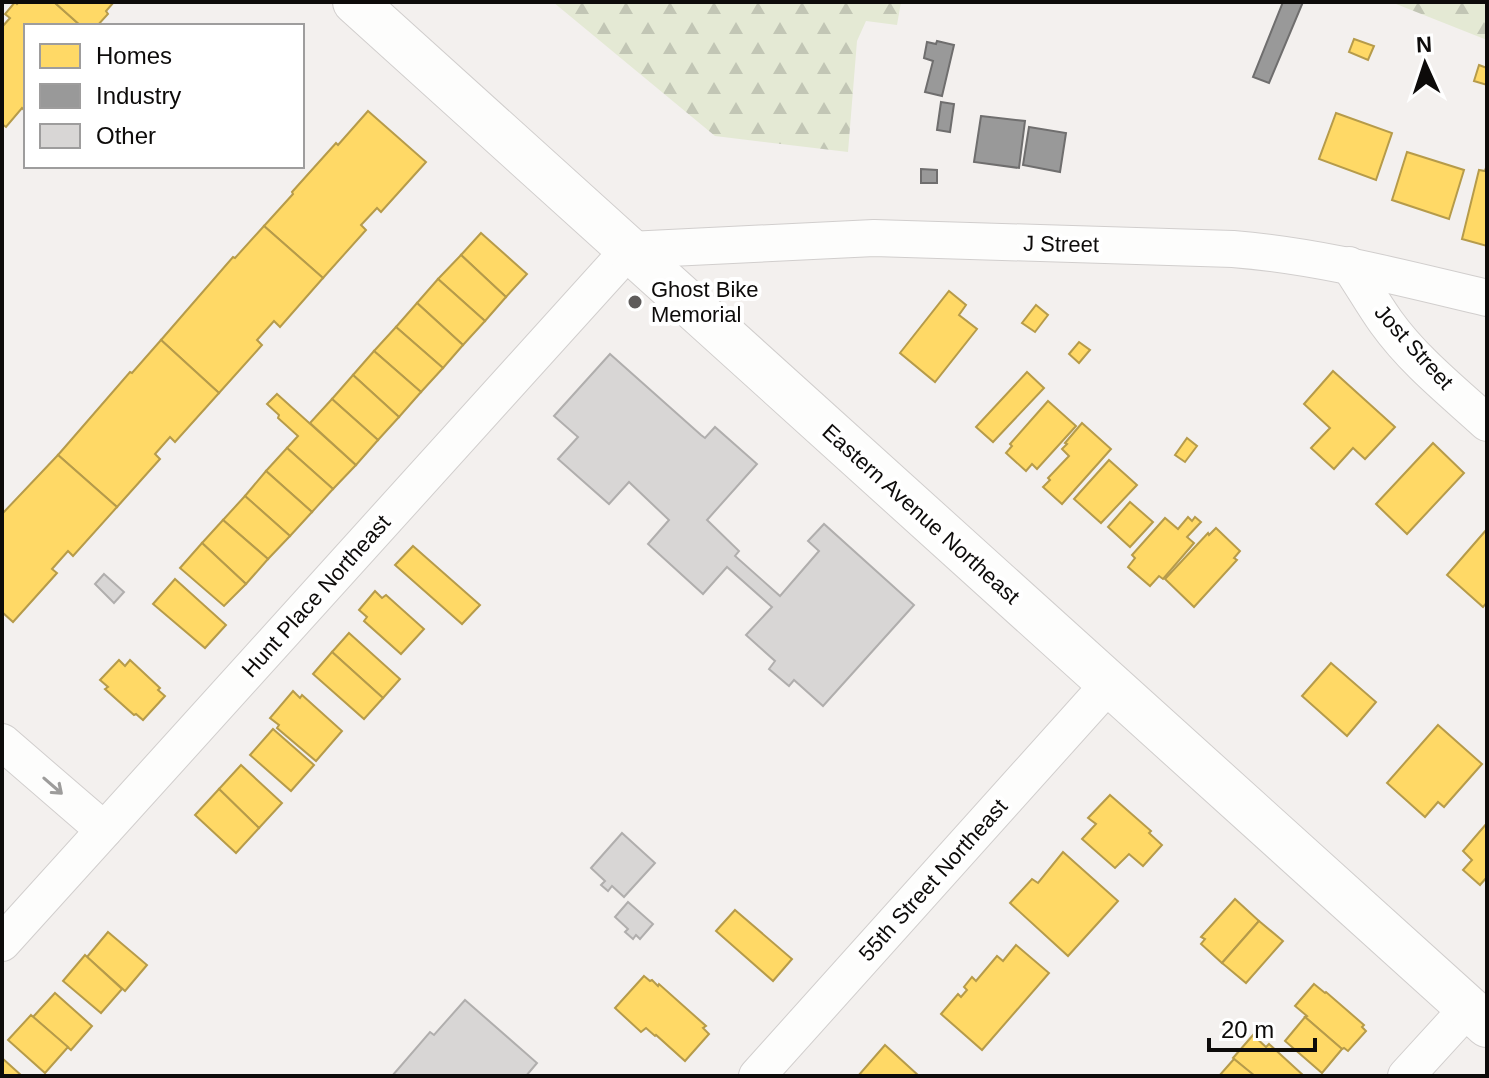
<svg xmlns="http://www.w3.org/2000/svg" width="1489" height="1078" viewBox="0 0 1489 1078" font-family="Arial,sans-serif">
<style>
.forest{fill:url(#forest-firs)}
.homes{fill:#ffd966;stroke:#b69b4a;stroke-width:2}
.industry{fill:#999;stroke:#6f6e6e;stroke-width:2}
.building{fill:#d8d6d5;stroke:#b0aead;stroke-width:2}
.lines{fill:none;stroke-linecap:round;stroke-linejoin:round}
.street-casing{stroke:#d1cecd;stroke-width:38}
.secondary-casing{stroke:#d1cecd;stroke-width:46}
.street{stroke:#fdfdfc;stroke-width:36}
.secondary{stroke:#fdfdfc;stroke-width:44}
.oneway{stroke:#9d9c9b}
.poi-dot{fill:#5e5b5a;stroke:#fff;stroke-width:3}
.labels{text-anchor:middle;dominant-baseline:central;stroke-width:8;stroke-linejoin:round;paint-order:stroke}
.street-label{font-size:22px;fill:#0d0b0a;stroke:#fff}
.poi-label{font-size:22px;fill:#0d0b0a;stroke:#fff;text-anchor:start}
</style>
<defs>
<pattern id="forest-firs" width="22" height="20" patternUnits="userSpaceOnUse" patternTransform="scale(2)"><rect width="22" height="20" fill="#e4e9d4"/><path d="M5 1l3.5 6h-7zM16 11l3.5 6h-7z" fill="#c2c6b5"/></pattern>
</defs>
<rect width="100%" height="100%" fill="#f3f0ee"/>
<!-- forest -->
<g class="forest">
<polygon points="553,2 901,2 897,25 866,21 857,41 848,152 715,136"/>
<polygon points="1391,2 1487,2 1487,40"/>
</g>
<!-- homes -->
<g class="homes">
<polygon points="15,2 17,4 19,2 54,2 81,26 26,26 26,108 24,110 22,108 6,127 2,124 2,27 10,18 5,14"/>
<polygon points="54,2 114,2 106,11 108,14 97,26 81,26"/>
<polygon points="1354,39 1374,46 1368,60 1349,52"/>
<polygon points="1479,65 1487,68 1487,85 1474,81"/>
<polygon points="368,111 426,162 381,212 377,208 361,225 366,230 323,278 264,226 293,194 292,192 336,143 338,145"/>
<polygon points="1336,113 1392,133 1376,180 1319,159"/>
<polygon points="1407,152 1464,170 1449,219 1392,200"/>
<polygon points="1487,164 1487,246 1462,239 1479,170 1485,171"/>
<polygon points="264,226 323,278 280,327 274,321 257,340 262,345 219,393 161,340 233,257 235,258"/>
<polygon points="481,233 527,274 506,297 461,255"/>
<polygon points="461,255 506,297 485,321 438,279"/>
<polygon points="438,279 485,321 463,345 417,303"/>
<polygon points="949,291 966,305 959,315 977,329 935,382 900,353"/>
<polygon points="417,303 463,345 443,368 396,327"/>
<polygon points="1036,305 1048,315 1035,332 1022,323"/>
<polygon points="396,327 443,368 421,392 374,351"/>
<polygon points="161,340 219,393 175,442 170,437 155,454 160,459 117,507 58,455 130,372 132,373"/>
<polygon points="1079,342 1090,350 1079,363 1069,354"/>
<polygon points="374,351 421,392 399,417 353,375"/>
<polygon points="1333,371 1395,427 1365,459 1353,448 1334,469 1311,448 1330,428 1304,404"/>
<polygon points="1027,372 1044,388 993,442 976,427"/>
<polygon points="353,375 399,417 378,440 332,399"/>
<polygon points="277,394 356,465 333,489 287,448 298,436 278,418 279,415 267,404"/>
<polygon points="332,399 378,440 356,465 310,423"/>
<polygon points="1048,401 1076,426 1037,469 1032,464 1026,471 1006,453 1012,446 1010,444"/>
<polygon points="1082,423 1111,449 1062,504 1043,487 1050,480 1048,478 1069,456 1062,449 1067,444 1065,443"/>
<polygon points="1187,438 1197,446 1185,462 1175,455"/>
<polygon points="1433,443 1464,473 1407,534 1376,504"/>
<polygon points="287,448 333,489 312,512 266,471"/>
<polygon points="58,455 117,507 73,556 68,551 52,569 57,573 13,622 2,612 2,514"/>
<polygon points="1109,460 1137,485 1101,523 1074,499"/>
<polygon points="266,471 312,512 290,536 245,496"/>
<polygon points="245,496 290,536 268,559 223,520"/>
<polygon points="1130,502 1153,522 1130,547 1108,527"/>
<polygon points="1188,517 1192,521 1195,517 1201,522 1187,537 1194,543 1163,579 1159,576 1150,586 1128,567 1135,558 1132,555 1165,518 1178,529"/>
<polygon points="223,520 268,559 246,584 202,543"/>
<polygon points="1216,528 1240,551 1234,558 1237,560 1194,607 1165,579 1208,533 1209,535"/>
<polygon points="1487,529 1487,602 1483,607 1447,575"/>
<polygon points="202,543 246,584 224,606 180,568"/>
<polygon points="413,546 480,605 462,624 395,565"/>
<polygon points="175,579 226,625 205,648 153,604"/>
<polygon points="375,591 382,598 386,595 424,629 401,654 364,621 367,617 359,610"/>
<polygon points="349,633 400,679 383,698 332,652"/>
<polygon points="332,652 383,698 364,719 313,674"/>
<polygon points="119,660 125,666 130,660 160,688 158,690 165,696 143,720 136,714 134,715 105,689 108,687 100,680"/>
<polygon points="1331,663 1376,702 1347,736 1302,696"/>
<polygon points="293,691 300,698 302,695 342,731 316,761 277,728 279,725 270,718"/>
<polygon points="1438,725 1482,764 1444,807 1438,802 1425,817 1387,783"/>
<polygon points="273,729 314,765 291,791 250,755"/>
<polygon points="241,765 282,803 259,828 219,789"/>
<polygon points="219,789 259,828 236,853 195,815"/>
<polygon points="1110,795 1151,831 1149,833 1162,845 1143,866 1129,854 1115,868 1082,839 1096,824 1088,818"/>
<polygon points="1487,823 1487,877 1480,885 1463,870 1472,860 1463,851"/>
<polygon points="1063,852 1118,901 1068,956 1010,903 1032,879 1038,883"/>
<polygon points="1235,899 1259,921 1222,963 1201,944 1205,939 1201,937"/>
<polygon points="735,910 792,959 773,981 716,931"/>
<polygon points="1259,921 1283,941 1246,983 1222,963"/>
<polygon points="108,932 147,965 125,991 87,957"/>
<polygon points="1016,945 1049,973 982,1050 941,1014 958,994 961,997 967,990 964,987 972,977 976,981 997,956 1003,961"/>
<polygon points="85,955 122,989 101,1013 63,981"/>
<polygon points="644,976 650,981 652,980 658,986 659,984 706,1026 703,1028 709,1034 685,1061 656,1035 655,1036 646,1028 641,1032 615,1008"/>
<polygon points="1314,984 1325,993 1326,992 1364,1025 1362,1027 1366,1031 1348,1051 1344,1048 1342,1049 1305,1017 1307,1016 1295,1006"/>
<polygon points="55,993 92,1026 71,1050 33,1017"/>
<polygon points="31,1015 68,1047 45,1073 8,1040"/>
<polygon points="1305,1017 1342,1049 1322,1073 1285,1041"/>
<polygon points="1253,1035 1266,1047 1269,1044 1304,1076 1254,1076 1233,1058"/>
<polygon points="885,1045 919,1076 858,1076"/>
<polygon points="2,1058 22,1076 2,1076"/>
<polygon points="1234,1059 1255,1076 1219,1076"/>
</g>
<!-- industry -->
<g class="industry">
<polygon points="1283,2 1303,2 1269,83 1253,77"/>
<polygon points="937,41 954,45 942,96 925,92 933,61 924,58 927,42 936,44"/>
<polygon points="941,102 954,104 950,132 937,130"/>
<polygon points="981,116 1025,121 1019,168 974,162"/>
<polygon points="1029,127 1066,133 1060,172 1023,165"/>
<polygon points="921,169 937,170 937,183 921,183"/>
</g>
<!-- building -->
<g class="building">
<polygon points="610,354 701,435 705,438 715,427 757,464 707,520 739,551 735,556 780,596 819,551 808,541 824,524 914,605 823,706 794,680 789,686 769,669 775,661 746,635 772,607 727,567 703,594 648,544 669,520 629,482 609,504 558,459 578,437 554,416"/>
<polygon points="104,574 124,592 114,603 95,584"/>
<polygon points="622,833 655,863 624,897 612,886 608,891 601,885 605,881 591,868"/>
<polygon points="628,902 653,924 640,939 636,935 633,939 625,932 628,929 615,917"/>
<polygon points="465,1000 537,1063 526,1076 392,1076 430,1032 434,1035"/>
</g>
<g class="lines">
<!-- street casing -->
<g class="street-casing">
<g id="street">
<path d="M1349 265C1362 284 1373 304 1386 322 1414 361 1452 391 1487 423"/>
<polyline points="2,742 104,830"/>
<path d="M2 943 629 250 874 238 1233 249C1320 256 1402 278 1487 298"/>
<polyline points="757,1076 1109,684"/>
<polyline points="1406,1076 1468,1008"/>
</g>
</g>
<!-- secondary casing -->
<g class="secondary-casing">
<polyline id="secondary" points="355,2 1487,1025"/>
</g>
<!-- street -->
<use href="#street" class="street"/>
<!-- secondary -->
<use href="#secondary" class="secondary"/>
</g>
<!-- one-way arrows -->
<defs><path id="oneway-shaft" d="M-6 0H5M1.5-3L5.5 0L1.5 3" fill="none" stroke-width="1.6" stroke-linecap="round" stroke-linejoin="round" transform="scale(2)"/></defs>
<use class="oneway" href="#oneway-shaft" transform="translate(53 786) rotate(41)"/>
<!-- markers -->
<circle class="poi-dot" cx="635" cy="302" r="8"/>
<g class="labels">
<!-- street labels -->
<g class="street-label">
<text transform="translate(1061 244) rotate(1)">J Street</text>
<text transform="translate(1414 347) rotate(48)">Jost Street</text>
<text transform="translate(921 514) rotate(42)">Eastern Avenue Northeast</text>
<text transform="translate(316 596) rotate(-48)">Hunt Place Northeast</text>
<text transform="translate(933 880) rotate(-48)">55th Street Northeast</text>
</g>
<!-- poi labels -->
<g class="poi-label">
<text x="651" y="289">Ghost Bike<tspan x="651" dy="25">Memorial</tspan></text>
</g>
</g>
<!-- border -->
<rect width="1489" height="1078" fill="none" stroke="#0d0b0a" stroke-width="8"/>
<!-- legend -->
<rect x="24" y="24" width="280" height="144" fill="#ffffff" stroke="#9e9d9d" stroke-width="2"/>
<rect x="40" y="44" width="40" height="24" fill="#ffd966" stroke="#9e9d9d" stroke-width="2"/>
<text x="96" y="64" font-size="24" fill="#0d0b0a">Homes</text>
<rect x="40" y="84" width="40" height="24" fill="#999999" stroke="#9e9d9d" stroke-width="2"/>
<text x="96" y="104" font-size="24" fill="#0d0b0a">Industry</text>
<rect x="40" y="124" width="40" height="24" fill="#d8d6d5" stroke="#9e9d9d" stroke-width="2"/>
<text x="96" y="144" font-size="24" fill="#0d0b0a">Other</text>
<!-- north arrow -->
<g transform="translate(1425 64) rotate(357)" stroke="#ffffff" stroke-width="6" paint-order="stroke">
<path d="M0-6L14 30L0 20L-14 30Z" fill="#0d0b0a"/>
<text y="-12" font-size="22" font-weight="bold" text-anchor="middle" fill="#0d0b0a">N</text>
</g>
<!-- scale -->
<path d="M1209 1038v12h106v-12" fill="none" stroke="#0d0b0a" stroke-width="4"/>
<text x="1221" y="1038" font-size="24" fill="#0d0b0a" stroke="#ffffff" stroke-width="6" paint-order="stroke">20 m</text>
</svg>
